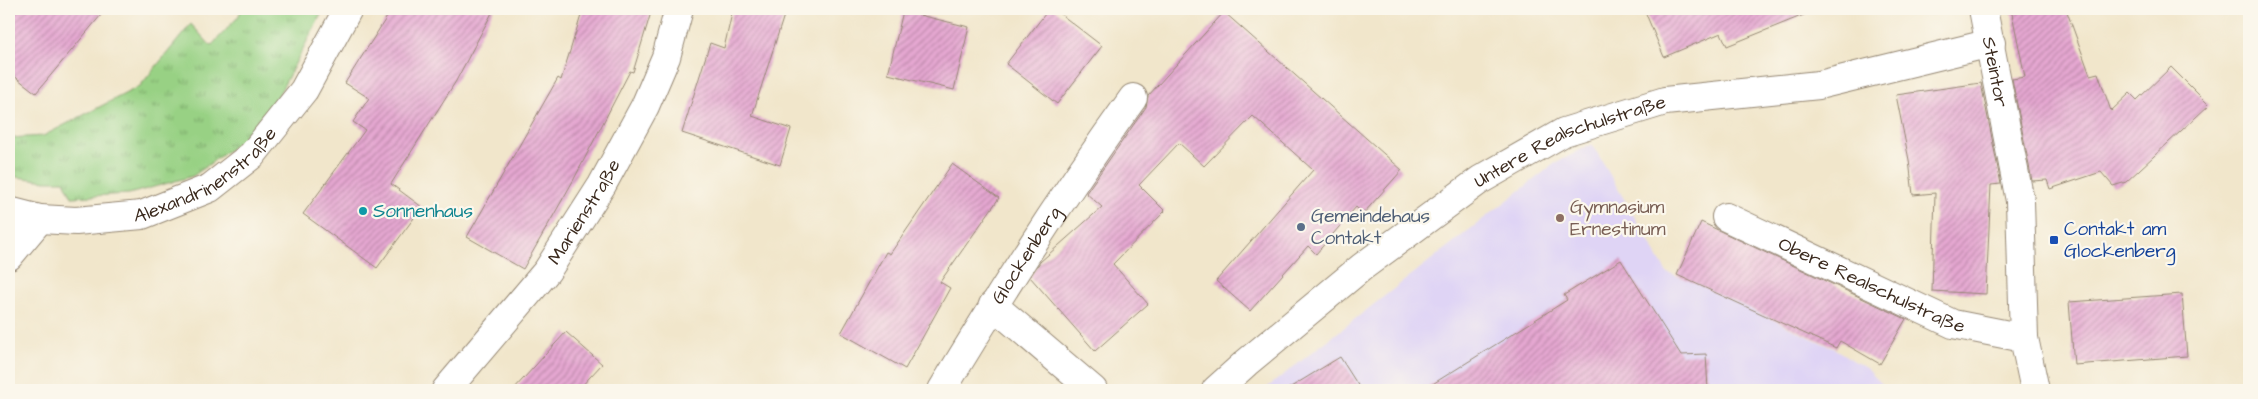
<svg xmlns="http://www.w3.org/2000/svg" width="2258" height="399" viewBox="0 0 2258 399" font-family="'Architects Daughter',sans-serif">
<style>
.built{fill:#dfd4f5}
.park{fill:url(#park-tufts);stroke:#6a7e51}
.building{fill:url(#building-hatch)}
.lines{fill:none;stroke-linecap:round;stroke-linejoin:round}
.minor-casing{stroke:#968874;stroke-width:30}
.minor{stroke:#fff;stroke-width:28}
.culture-dot{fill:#0f9aa8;stroke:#fbf7ec;stroke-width:2}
.education-dot{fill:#8d6e63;stroke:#fbf7ec;stroke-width:2}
.service-dot{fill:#5c6f8a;stroke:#fbf7ec;stroke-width:2}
.transit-dot{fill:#1a4fb4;stroke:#fbf7ec;stroke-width:2}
.labels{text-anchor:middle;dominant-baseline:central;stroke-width:4.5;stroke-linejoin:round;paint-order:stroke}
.street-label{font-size:19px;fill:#3b2a1e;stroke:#fbf7ec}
.education-label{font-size:19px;fill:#785e54;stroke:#fbf7ec;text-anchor:start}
.culture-label{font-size:19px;fill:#0d838f;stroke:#fbf7ec;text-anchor:start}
.service-label{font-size:19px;fill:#4e5e75;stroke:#fbf7ec;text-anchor:start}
.transit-label{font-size:19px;fill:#164399;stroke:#fbf7ec;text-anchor:start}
</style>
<defs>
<pattern id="park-tufts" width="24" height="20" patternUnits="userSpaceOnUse" patternTransform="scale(1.25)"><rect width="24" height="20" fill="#98d184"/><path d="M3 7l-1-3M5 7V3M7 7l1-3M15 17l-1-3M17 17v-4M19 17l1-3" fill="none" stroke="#7daa6b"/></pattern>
<pattern id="building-hatch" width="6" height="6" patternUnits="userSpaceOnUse" patternTransform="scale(1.25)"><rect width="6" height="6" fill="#e5a7d1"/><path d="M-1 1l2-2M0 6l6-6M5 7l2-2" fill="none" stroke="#bb88a9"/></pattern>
</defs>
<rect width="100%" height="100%" fill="#fbf7ec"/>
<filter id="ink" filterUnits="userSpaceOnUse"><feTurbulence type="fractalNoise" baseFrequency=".02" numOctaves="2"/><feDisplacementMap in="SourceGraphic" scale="10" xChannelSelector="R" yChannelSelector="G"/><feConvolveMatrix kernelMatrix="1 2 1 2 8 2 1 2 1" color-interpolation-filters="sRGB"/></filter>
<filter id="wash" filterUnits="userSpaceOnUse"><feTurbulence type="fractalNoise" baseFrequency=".0096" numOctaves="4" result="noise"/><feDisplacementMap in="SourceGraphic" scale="20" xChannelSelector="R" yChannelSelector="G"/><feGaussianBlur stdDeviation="1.12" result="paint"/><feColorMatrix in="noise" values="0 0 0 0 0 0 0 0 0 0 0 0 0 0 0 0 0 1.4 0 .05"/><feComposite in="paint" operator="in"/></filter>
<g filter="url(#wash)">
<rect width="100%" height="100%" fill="#f1e6cb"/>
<!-- built -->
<polygon class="built" points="1592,144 1667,273 1686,279 1835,349 1867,369 1888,390 1264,390 1554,164"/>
<!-- park -->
<polygon class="park" points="242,9 324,9 277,98 245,138 193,176 129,194 72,197 64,181 46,181 9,176 9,138 43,136 140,86 191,24 211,46 238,17"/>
<g id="blocks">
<!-- building -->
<g class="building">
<polygon points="9,9 106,9 36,93 9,72"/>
<polygon points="392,9 494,9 456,81 391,184 422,207 377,268 303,214 365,130 353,122 369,98 345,83"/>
<polygon points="583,9 652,9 633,72 630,71 573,181 523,269 467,237 558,78 561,80"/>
<polygon points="733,9 786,9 752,116 791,129 780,165 682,133 710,43 724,48"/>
<polygon points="1049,9 1054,9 1102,46 1057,104 1006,64"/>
<polygon points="1644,9 1816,9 1816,10 1727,46 1721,33 1664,57"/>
<polygon points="2011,9 2066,9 2090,75 2098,73 2111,111 2130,93 2137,100 2171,67 2209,105 2126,182 2113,186 2101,172 2050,189 2047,180 2032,181 2012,79 2025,77"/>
<polygon points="903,11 969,27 954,90 888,74"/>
<polygon points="1224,12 1402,170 1363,214 1356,207 1316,254 1308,246 1250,311 1216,281 1313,170 1253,116 1204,166 1179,143 1139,185 1165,211 1113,264 1148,304 1095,351 1030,277 1040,262 1102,207 1086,193 1146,107 1148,96"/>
<polygon points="1981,83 2001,184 1991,185 1986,294 1932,291 1935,193 1913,195 1909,160 1896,95"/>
<polygon points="952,164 999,198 940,282 950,288 905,369 841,333 886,252 890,254"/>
<polygon points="1701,222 1906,319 1880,364 1840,341 1836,348 1677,275"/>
<polygon points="1621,260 1681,355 1706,354 1708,390 1423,390 1567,300 1564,295"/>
<polygon points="2182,294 2187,356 2074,365 2069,302"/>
<polygon points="566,332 602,364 578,390 513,390"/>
<polygon points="1340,357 1361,390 1286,390"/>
</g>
</g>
</g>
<g filter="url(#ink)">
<use href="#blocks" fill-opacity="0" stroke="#968874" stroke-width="1"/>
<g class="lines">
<!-- minor casing -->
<g class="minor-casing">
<g id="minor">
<path id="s1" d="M1983 9 2020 201 2024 338 2035 390"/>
<path id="s2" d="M9 211 40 219 76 221 142 215 210 188 252 155 304 90 348 9"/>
<path id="s3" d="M1726 217 1953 324 2024 338"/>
<polyline points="9,256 40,219"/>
<polyline points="993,305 1093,390"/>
<path id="s4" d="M446 390 547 271 602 185 645 106 666 57 679 9"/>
<path id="s5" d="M942 390C1002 290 1065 192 1133 98"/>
<path id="s6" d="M1216 390 1246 363 1362 267 1480 180 1564 132 1665 101 1819 85 1991 43"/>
</g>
</g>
<!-- minor -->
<use href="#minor" class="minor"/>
</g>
</g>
<!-- markers -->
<circle class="culture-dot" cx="363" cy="211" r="5"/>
<circle class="education-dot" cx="1560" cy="218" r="5"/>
<circle class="service-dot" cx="1301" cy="227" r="5"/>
<rect class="transit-dot" x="2049" y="235" width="10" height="10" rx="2.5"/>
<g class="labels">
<!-- street labels -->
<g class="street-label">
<text stroke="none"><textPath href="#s1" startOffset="64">Steintor</textPath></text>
<text stroke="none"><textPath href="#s6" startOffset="436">Untere Realschulstraße</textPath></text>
<text stroke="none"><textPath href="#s2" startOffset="210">Alexandrinenstraße</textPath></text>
<text stroke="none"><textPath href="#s4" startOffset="226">Marienstraße</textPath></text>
<text stroke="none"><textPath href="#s5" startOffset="159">Glockenberg</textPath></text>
<text stroke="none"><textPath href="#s3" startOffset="161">Obere Realschulstraße</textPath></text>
</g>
<!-- education labels -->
<g class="education-label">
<text x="1570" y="207">Gymnasium<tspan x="1570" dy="22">Ernestinum</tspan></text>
</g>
<!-- culture labels -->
<g class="culture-label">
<text x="373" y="211">Sonnenhaus</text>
</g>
<!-- service labels -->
<g class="service-label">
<text x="1311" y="216">Gemeindehaus<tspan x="1311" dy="22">Contakt</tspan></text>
</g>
<!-- transit labels -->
<g class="transit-label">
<text x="2064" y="229">Contakt am<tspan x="2064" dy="22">Glockenberg</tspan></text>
</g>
</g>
<!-- margin -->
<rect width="2258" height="399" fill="none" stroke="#fbf7ec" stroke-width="30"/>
</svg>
